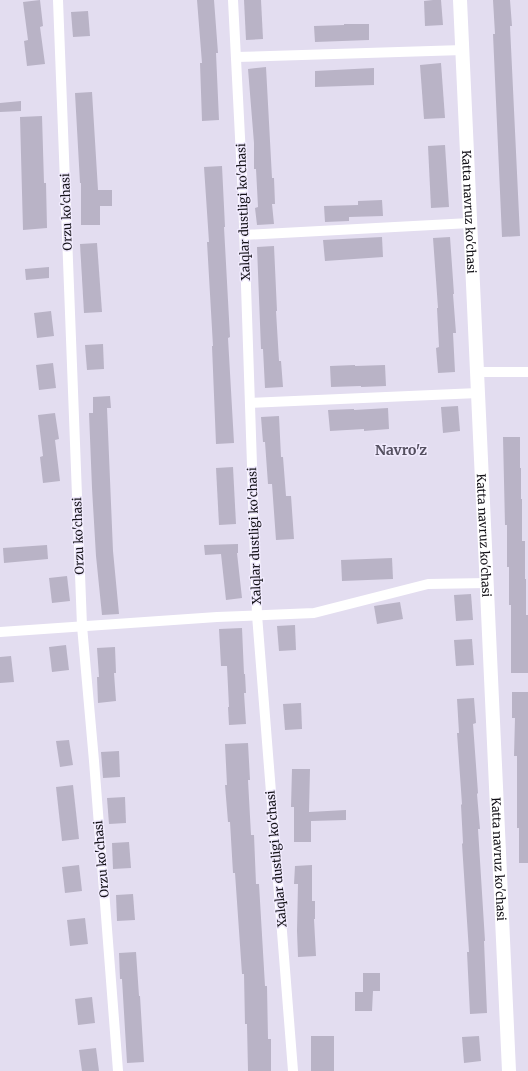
<svg xmlns="http://www.w3.org/2000/svg" width="528" height="1071" viewBox="0 0 528 1071" font-family="Merriweather,serif">
<style>
.building{fill:#b9b3c6}
.lines{fill:none;stroke-linecap:round;stroke-linejoin:round}
.street{stroke:#fff;stroke-width:10}
.secondary{stroke:#fff;stroke-width:14}
.labels{text-anchor:middle;dominant-baseline:central;stroke-width:3;stroke-linejoin:round;paint-order:stroke}
.street-label{font-size:12px;fill:#131117;stroke:#f0eafd}
.quarter-label{font-size:14px;font-weight:bold;fill:#544f5f;stroke:#f0eafd}
</style>
<rect width="100%" height="100%" fill="#e3ddf0"/>
<!-- building -->
<g class="building">
<polygon points="40,0 43,26 40,27 45,64 27,66 24,41 28,40 23,2"/>
<polygon points="197,0 214,0 218,53 216,53 219,120 202,121 200,63 202,63"/>
<polygon points="244,0 261,0 263,39 246,40"/>
<polygon points="433,0 441,0 443,25 425,26 424,1"/>
<polygon points="493,0 510,0 512,26 510,26 520,236 502,237 493,34 495,34"/>
<polygon points="88,11 90,36 73,37 71,12"/>
<polygon points="344,24 369,24 369,40 315,42 314,26 344,25"/>
<polygon points="441,63 445,118 424,119 420,65"/>
<polygon points="266,67 272,178 274,178 275,204 272,204 274,224 257,225 255,208 258,207 256,169 254,169 254,143 248,69"/>
<polygon points="374,68 374,85 315,87 315,71"/>
<polygon points="92,92 98,190 112,190 112,206 100,206 100,225 81,225 81,183 80,183 75,93"/>
<polygon points="21,101 21,111 0,112 0,103"/>
<polygon points="42,116 44,183 46,183 47,228 23,230 20,117"/>
<polygon points="445,145 449,207 431,208 428,146"/>
<polygon points="222,166 225,227 224,227 230,337 228,338 234,443 216,444 212,346 213,346 207,242 209,242 204,167"/>
<polygon points="382,200 383,216 349,217 349,221 325,222 324,206 358,205 358,201"/>
<polygon points="382,237 383,257 325,261 323,240"/>
<polygon points="450,237 454,294 453,294 456,333 453,333 455,372 438,373 436,348 439,347 437,308 438,308 433,238"/>
<polygon points="97,243 102,312 84,313 80,244"/>
<polygon points="274,246 277,311 276,311 279,361 281,361 283,387 265,388 263,349 261,349 257,247"/>
<polygon points="49,267 49,278 26,280 25,269"/>
<polygon points="51,311 54,336 37,338 34,313"/>
<polygon points="103,344 104,369 87,370 85,345"/>
<polygon points="53,363 56,388 39,390 36,365"/>
<polygon points="355,365 355,366 385,365 386,386 361,387 361,386 331,387 330,366"/>
<polygon points="110,396 111,408 107,408 113,551 119,614 102,615 96,556 92,488 89,413 93,413 93,397"/>
<polygon points="458,406 460,431 443,433 441,407"/>
<polygon points="388,408 389,429 364,431 364,429 330,431 328,410 354,409 354,410"/>
<polygon points="55,413 59,439 55,440 60,481 43,483 40,457 43,456 38,415"/>
<polygon points="279,416 281,457 283,457 286,496 291,496 294,539 276,540 272,484 268,484 265,442 263,442 261,417"/>
<polygon points="503,437 520,437 520,468 521,468 521,499 522,499 522,541 525,541 525,579 526,579 526,615 528,615 528,673 511,673 511,605 509,605 509,567 507,567 507,525 505,525"/>
<polygon points="233,467 236,524 219,525 216,468"/>
<polygon points="238,544 238,553 237,553 242,598 226,600 221,554 205,555 204,545"/>
<polygon points="47,545 48,559 4,563 3,548"/>
<polygon points="392,558 393,579 342,581 341,560"/>
<polygon points="67,576 70,601 52,603 49,578"/>
<polygon points="471,594 473,620 456,621 454,595"/>
<polygon points="400,602 403,619 377,624 374,606"/>
<polygon points="295,625 296,650 279,651 277,626"/>
<polygon points="242,628 244,674 245,674 246,693 244,693 246,724 229,725 228,707 229,707 227,666 221,666 219,629"/>
<polygon points="472,639 474,665 456,666 454,640"/>
<polygon points="66,645 69,670 52,672 49,647"/>
<polygon points="115,647 116,673 114,673 116,701 98,703 97,677 99,677 97,648"/>
<polygon points="11,656 14,682 0,683 0,657"/>
<polygon points="512,692 528,692 528,863 519,863 519,828 517,828 517,756 514,756 515,718 512,718"/>
<polygon points="474,698 476,723 473,724 478,793 477,794 480,829 478,829 485,941 484,941 487,1013 470,1014 467,952 469,952 462,844 463,843 461,805 462,804 457,733 459,733 457,699"/>
<polygon points="301,703 302,729 285,730 283,704"/>
<polygon points="69,740 73,765 60,767 56,741"/>
<polygon points="248,743 250,780 248,780 251,835 254,835 256,884 259,884 265,986 267,986 268,1039 271,1039 271,1071 248,1071 247,1024 245,1024 244,974 242,974 235,873 233,873 230,822 228,822 225,785 227,785 225,744"/>
<polygon points="119,751 120,777 103,778 101,752"/>
<polygon points="292,769 310,769 309,812 346,810 346,820 311,821 311,842 294,842 294,807 291,807"/>
<polygon points="73,785 79,839 62,841 56,787"/>
<polygon points="125,797 126,823 109,824 107,798"/>
<polygon points="129,842 131,868 113,869 112,843"/>
<polygon points="79,865 82,891 65,893 62,867"/>
<polygon points="312,865 312,901 315,901 315,919 314,919 316,956 298,957 297,931 298,884 294,884 295,866"/>
<polygon points="133,894 135,920 117,921 116,895"/>
<polygon points="85,918 88,944 70,946 67,920"/>
<polygon points="136,952 139,996 140,996 144,1062 127,1063 122,979 120,979 119,953"/>
<polygon points="363,973 380,973 380,991 373,991 372,1011 355,1011 355,992 363,992"/>
<polygon points="92,997 95,1023 78,1025 75,999"/>
<rect x="311" y="1036" width="23" height="35"/>
<polygon points="479,1036 481,1061 464,1063 462,1037"/>
<polygon points="96,1048 99,1071 82,1071 79,1050"/>
</g>
<g class="lines">
<!-- street -->
<g class="street">
<polyline points="58,0 82,626 94,761 118,1071"/>
<polyline points="233,0 243,196 257,615 293,1071"/>
<polyline points="236,57 463,50"/>
<polyline points="244,235 470,223"/>
<polyline points="477,372 528,372"/>
<polyline points="250,403 478,393"/>
<polyline points="0,632 217,617 314,613 428,584 487,583"/>
</g>
<!-- secondary -->
<path class="secondary" id="s1" d="M460 0 509 1071"/>
</g>
<g class="labels">
<!-- street labels -->
<g class="street-label">
<text transform="translate(66 212) rotate(-92)">Orzu ko'chasi</text>
<text transform="translate(243 212) rotate(-92)">Xalqlar dustligi ko'chasi</text>
<text stroke="none"><textPath href="#s1" startOffset="212">Katta navruz ko'chasi</textPath></text>
<text transform="translate(78 536) rotate(-92)">Orzu ko'chasi</text>
<text transform="translate(254 536) rotate(-92)">Xalqlar dustligi ko'chasi</text>
<text stroke="none"><textPath href="#s1" startOffset="536">Katta navruz ko'chasi</textPath></text>
<text transform="translate(101 859) rotate(-95)">Orzu ko'chasi</text>
<text transform="translate(276 859) rotate(-95)">Xalqlar dustligi ko'chasi</text>
<text stroke="none"><textPath href="#s1" startOffset="860">Katta navruz ko'chasi</textPath></text>
</g>
<!-- quarter labels -->
<g class="quarter-label">
<text x="401" y="450">Navro'z</text>
</g>
</g>
</svg>
